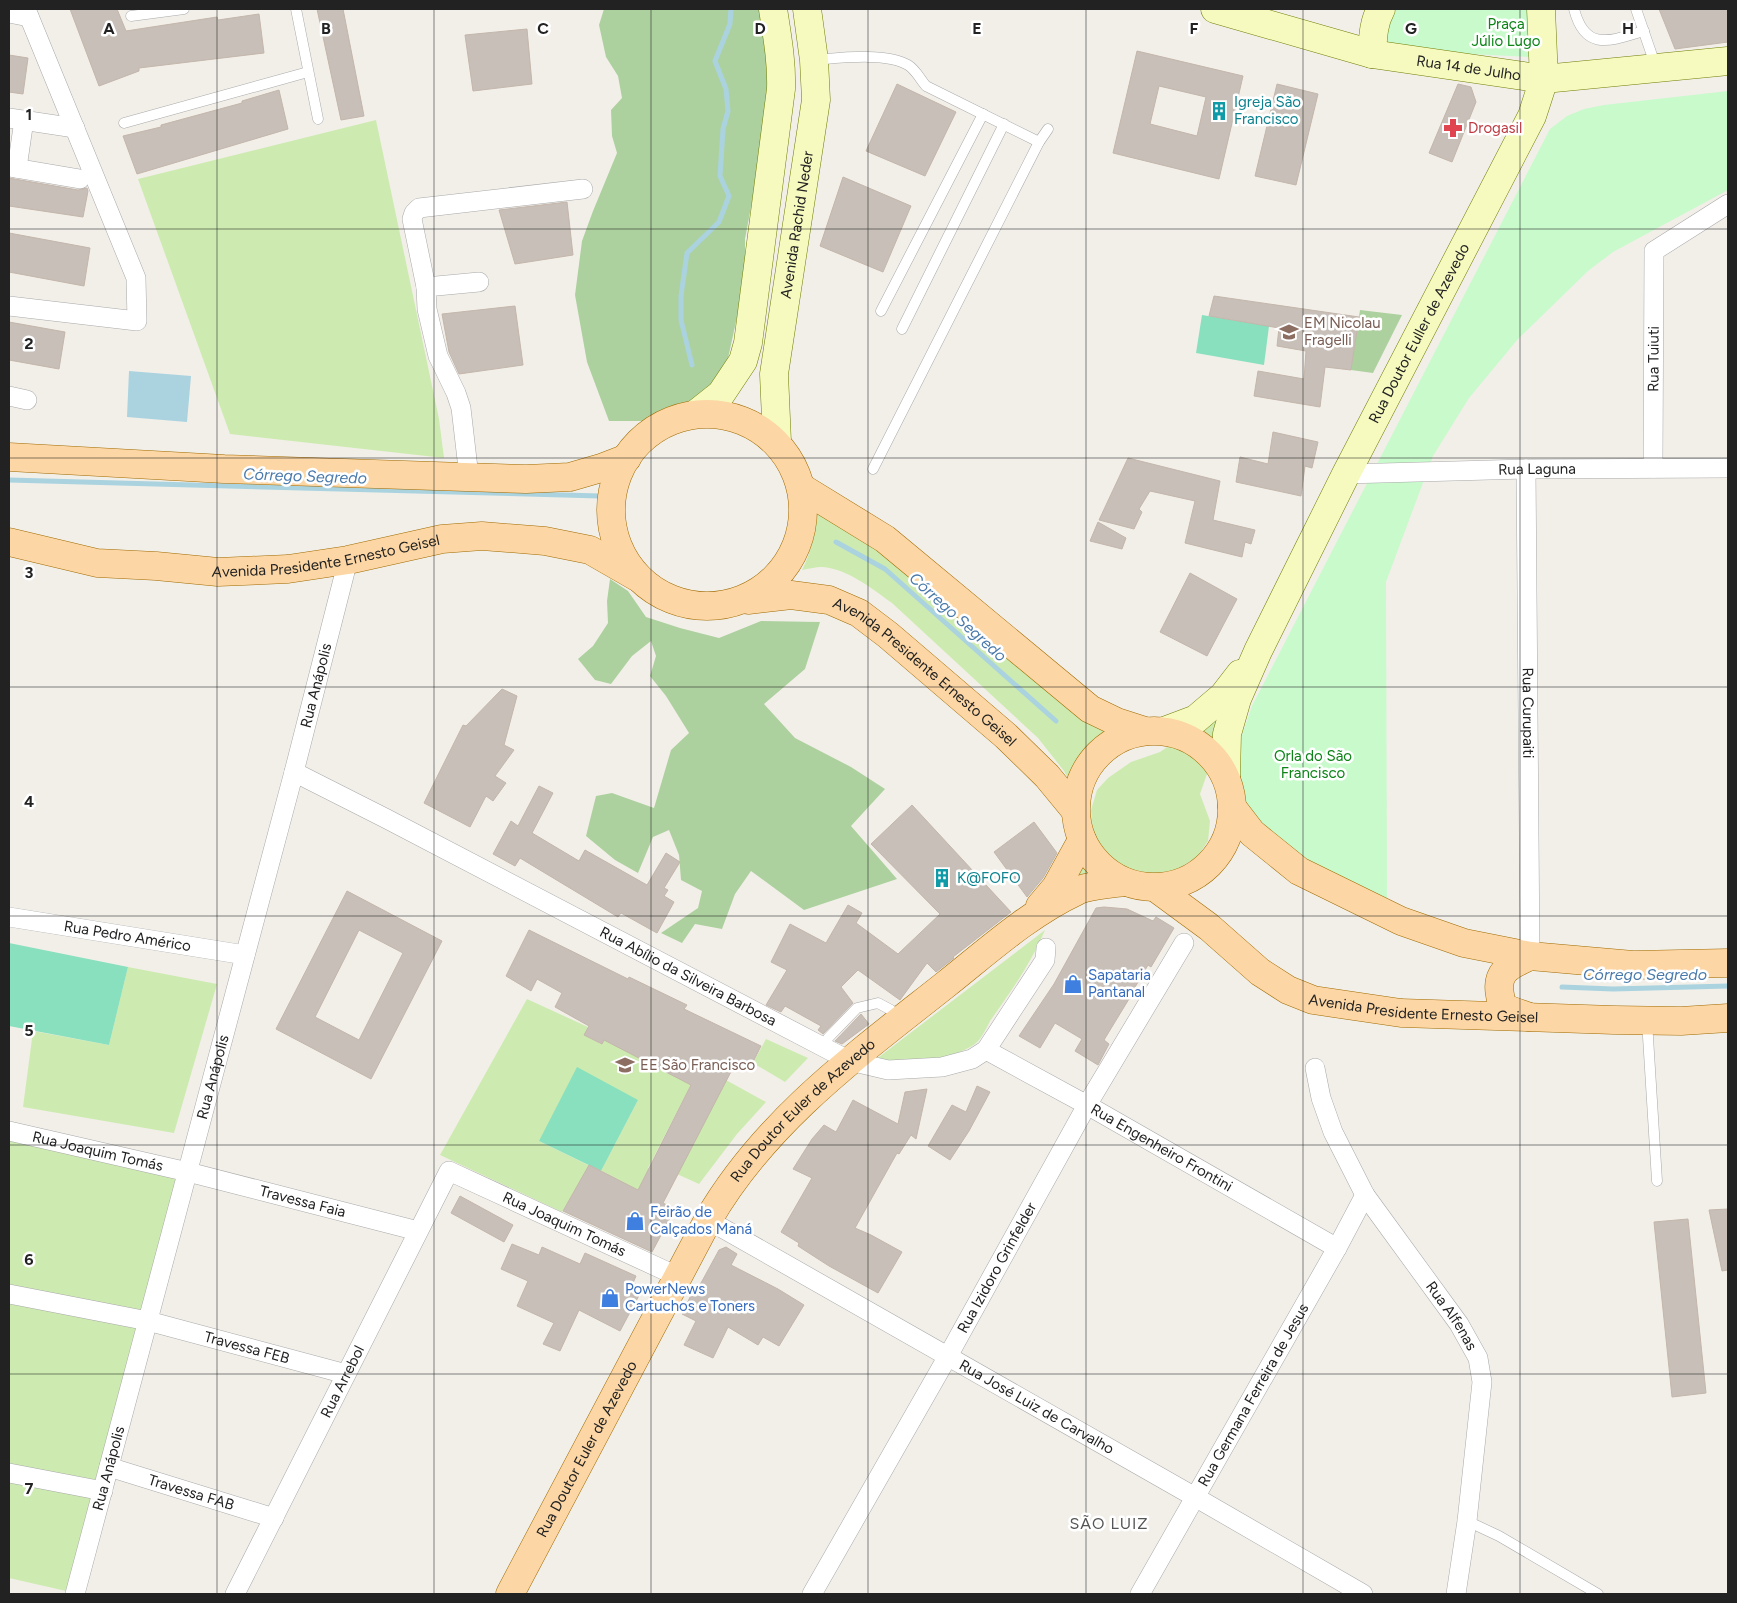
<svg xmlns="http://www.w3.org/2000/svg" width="1737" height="1603" viewBox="0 0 1737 1603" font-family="Figtree,sans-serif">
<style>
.grass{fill:#cdebb0}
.forest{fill:#add19e}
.park{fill:#c8facc}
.pitch{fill:#88e0be}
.water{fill:#aad3df}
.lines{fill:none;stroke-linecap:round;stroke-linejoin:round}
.stream{stroke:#aad3df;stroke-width:5}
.building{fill:#c7bfb8;stroke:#c4b6ab;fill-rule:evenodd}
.lane-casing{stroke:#a9a9a9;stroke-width:11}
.street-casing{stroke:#a9a9a9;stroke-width:20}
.secondary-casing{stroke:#707d05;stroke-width:29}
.primary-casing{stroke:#a06b00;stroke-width:29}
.lane{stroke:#fff;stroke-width:10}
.street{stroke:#fff;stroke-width:19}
.secondary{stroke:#f7fabf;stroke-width:28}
.primary{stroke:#fcd6a4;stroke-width:28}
.grid{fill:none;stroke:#222;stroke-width:1;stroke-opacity:0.55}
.labels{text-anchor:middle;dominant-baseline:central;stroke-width:5;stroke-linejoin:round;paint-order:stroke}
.park-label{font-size:15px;fill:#0c8416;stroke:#fff}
.street-label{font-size:15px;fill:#222;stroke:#fff}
.culture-label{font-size:15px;fill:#0d838f;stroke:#fff;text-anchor:start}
.health-label{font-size:15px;fill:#be3a42;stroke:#fff;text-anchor:start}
.education-label{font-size:15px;fill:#785e54;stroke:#fff;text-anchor:start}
.shop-label{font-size:15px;fill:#366cbe;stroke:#fff;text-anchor:start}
.water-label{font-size:16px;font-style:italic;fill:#4a7aab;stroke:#fff}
.neighbourhood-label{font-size:16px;letter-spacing:1px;fill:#555;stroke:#fff}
.grid-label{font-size:16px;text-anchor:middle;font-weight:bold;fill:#222;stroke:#fff;stroke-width:5;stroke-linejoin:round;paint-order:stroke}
</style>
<rect width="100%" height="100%" fill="#f2efe9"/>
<!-- grass -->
<g class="grass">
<polygon points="376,120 439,419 444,458 230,434 138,179"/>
<path d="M818 503 1114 734C1090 749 1079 760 1074 789L1064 771 1038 738 892 603C871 588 848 569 822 567 815 567 808 569 802 570 813 549 816 527 818 503Z"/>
<polygon points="1223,704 1220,737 1200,794 1210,821 1208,841 1197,857 1176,870 1156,876 1124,869 1059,890 1094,842 1091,810 1097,790 1108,778 1131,762 1160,752 1199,725"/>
<path d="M1045 930C1030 965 1012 990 990 1021 986 1029 980 1042 972 1046 944 1063 907 1062 875 1060Z"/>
<polygon points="128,967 217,984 174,1133 23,1107 33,1031 109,1045"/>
<polygon points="527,999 588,1027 585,1035 601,1044 607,1034 611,1043 691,1085 648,1168 669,1179 657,1200 601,1171 638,1100 539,1141 590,1166 562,1212 440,1155"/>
<polygon points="766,1039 808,1058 785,1082 753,1063"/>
<polygon points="726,1080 766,1102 737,1134 699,1184 677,1174"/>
<polygon points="9,1131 188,1172 75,1593 9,1578"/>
</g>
<!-- forest -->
<g class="forest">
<polygon points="604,9 765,9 771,72 760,159 745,239 745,263 739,308 727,363 707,398 683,406 650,421 609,421 587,362 575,295 582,241 593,211 617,153 612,136 611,110 622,98 618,76 606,57 599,25"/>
<polygon points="1360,310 1402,315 1373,373 1351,370"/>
<polygon points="610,579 628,591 646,617 680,628 719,638 761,621 820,622 805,669 764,704 795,738 851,767 885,789 851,826 897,879 804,910 751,871 735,894 722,929 695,924 682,943 661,933 698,908 702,891 681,880 679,855 669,830 653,837 638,873 615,860 586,836 596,796 612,793 654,808 671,750 689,733 666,696 650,676 656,656 651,641 632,656 611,684 595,680 578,659 593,646 608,623 607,601"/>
</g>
<!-- park -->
<g class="park">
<polygon points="1395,9 1529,9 1530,57 1386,50 1388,22"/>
<polygon points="1728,91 1728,190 1613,252 1588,271 1518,339 1469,398 1433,456 1386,582 1387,902 1331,877 1265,830 1246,802 1239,770 1240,741 1252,706 1550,129 1567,116 1584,109 1604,105"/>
</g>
<!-- pitch -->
<g class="pitch">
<polygon points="1202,315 1269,326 1264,365 1196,353"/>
<polygon points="9,943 128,967 109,1045 9,1026"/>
<polygon points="577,1067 638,1100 601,1171 539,1141"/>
</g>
<!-- water -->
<polygon class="water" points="129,371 191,376 187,422 127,417"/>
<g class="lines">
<!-- stream -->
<g class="stream">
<polyline points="692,365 681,320 681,296 687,253 719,222 729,196 720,176 723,129 728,111 726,89 715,61 730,24 731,9"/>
<polyline points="9,480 600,496"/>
<polyline points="836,542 885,569 1056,721"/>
<polyline points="1562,987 1613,989 1728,986"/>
</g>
</g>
<!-- building -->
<g class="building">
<polygon points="70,9 117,9 126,31 217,17 218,20 259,14 264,53 139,68 139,71 99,86"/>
<polygon points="317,9 343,9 364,116 341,120"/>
<polygon points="1659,9 1728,9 1728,42 1675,49"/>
<polygon points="527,29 532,84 473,91 465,35"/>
<path d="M1137 51 1243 76 1219 179 1113 153ZM1159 86 1206 97 1197 136 1150 124Z"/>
<polygon points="9,55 28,58 23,94 9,92"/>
<polygon points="897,84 956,112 925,176 866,151"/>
<polygon points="1277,84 1318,94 1296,185 1255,176"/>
<polygon points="1458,84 1471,87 1476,102 1452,162 1429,153"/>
<polygon points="279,90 288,129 137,174 123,136 161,127 161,125 242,103 242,101"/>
<polygon points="843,177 911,206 883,272 820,246"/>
<polygon points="9,178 78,190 87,188 88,191 83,217 9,206"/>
<polygon points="567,202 573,255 515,264 499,210"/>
<polygon points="9,233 90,248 84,286 9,272"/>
<polygon points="1214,296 1359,317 1351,370 1325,367 1320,407 1254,396 1258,371 1304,379 1306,351 1277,346 1279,328 1209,316"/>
<polygon points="515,306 523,365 459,374 449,352 442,314"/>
<polygon points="9,322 65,332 59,369 9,360"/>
<polygon points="1273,432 1318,442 1312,468 1305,466 1301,496 1236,482 1240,457 1268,464"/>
<polygon points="1128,458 1220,481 1213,520 1255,530 1251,544 1245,542 1242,557 1185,543 1195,501 1150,491 1139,509 1142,512 1134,529 1099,520"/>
<polygon points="1098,522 1126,538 1122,549 1090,541"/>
<polygon points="1190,573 1237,599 1207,656 1160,632"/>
<polygon points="502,689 517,696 504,745 514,750 495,776 506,783 493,801 486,796 470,827 424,803 463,725 466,726"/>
<polygon points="539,786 553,793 532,833 579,861 585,850 647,885 666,853 680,862 664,888 668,890 664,896 674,902 657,933 621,913 618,917 520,858 515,866 493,854 511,821 518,826"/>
<polygon points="912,805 1011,912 953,957 954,958 936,972 927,963 900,1000 858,970 841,987 853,1003 823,1034 818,1030 821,1026 785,1006 781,1012 766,1005 787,970 771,962 790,924 826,943 848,905 862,913 856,923 898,954 940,914 871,844"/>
<polygon points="1034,822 1057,853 1043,878 1027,897 994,852"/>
<path d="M347 891 442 941 371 1079 276 1029ZM359 930 403 953 359 1040 315 1017Z"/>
<polygon points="1104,907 1127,909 1153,921 1156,917 1174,928 1151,967 1148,965 1131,994 1132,994 1104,1040 1109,1044 1098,1065 1075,1051 1082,1039 1055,1023 1040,1048 1019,1036 1054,984 1096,908"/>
<polygon points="529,930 628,979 629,977 687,1005 684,1009 761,1046 749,1070 735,1064 663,1203 675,1209 652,1252 563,1211 589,1165 638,1190 691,1085 604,1040 602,1044 584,1035 589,1026 555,1007 562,993 537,979 531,991 506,976"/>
<polygon points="861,1014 869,1024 842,1044 835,1041"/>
<polygon points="977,1086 990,1092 969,1131 950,1160 928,1146 952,1105 966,1112"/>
<polygon points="927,1089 916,1139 911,1135 899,1154 897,1153 855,1228 871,1235 902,1252 878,1293 829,1266 798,1246 799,1243 781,1232 812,1178 793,1169 812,1139 824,1125 836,1132 853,1100 898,1124 905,1092"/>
<polygon points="460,1196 513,1225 504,1242 451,1213"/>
<polygon points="1728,1209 1728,1270 1722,1271 1709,1210"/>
<polygon points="1688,1219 1706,1393 1672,1397 1654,1222"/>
<polygon points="512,1244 539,1255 542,1247 580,1264 585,1253 636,1276 633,1283 643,1288 620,1331 579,1310 560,1351 543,1344 554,1323 517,1306 528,1281 501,1269"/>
<polygon points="726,1247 737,1254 731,1265 778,1289 804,1305 779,1346 763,1337 758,1345 728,1327 713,1358 684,1345 696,1321 682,1314 692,1293 695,1294 719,1250"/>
</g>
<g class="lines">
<!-- lane casing -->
<g class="lane-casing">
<g id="lane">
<polyline points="296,9 318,119"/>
<path d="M1574 9C1585 52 1610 41 1644 31"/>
<polyline points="1636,9 1656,67"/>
<polyline points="131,16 184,9"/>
<path d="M815 60C839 58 887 52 908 65 916 70 920 79 926 86L1039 142"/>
<polyline points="124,123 308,72"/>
<polyline points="881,311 983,114"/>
<polyline points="902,329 1004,124"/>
<polyline points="873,469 1039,142 1048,129"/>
<polyline points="1647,1021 1657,1181"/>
<polyline points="824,1047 828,1038 857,1008 878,1003 891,1010 902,1018"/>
<polyline points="1467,1521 1499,1536 1598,1594"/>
</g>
</g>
<!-- street casing -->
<g class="street-casing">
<g id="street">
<polyline points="9,13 29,17"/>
<polyline points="9,118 75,128"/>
<polyline points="9,167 80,179"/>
<polyline points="17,168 24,120"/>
<polyline points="426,287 412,219 414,213 419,208 583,189"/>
<polyline points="9,306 137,321 136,278 26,9"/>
<polyline points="9,396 27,400"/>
<path id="s1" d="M1653 468 1654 251 1728 204"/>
<path id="s2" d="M1526 469 1530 956"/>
<path id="s3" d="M1346 474 1526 469 1728 468"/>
<polyline points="469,477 461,408 456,393 438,356 427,309 426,287 479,282"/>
<path id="s4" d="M294 772 385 818 850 1061 888 1070 942 1067 972 1059 986 1050 1045 960 1046 948"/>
<path id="s5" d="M9 917 245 955"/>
<path id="s6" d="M986 1050 1087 1105 1337 1248"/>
<path id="s7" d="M1315 1068 1321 1098 1333 1132 1365 1195 1459 1324 1478 1358 1482 1382 1467 1521 1456 1594"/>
<path id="s8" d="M9 1131 188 1172 418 1231"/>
<path id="s9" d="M708 1220 1195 1497 1363 1594"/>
<path id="s10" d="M9 1294 148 1321 346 1374"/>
<path id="s11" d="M109 1467 274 1518"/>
<polyline points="9,1473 103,1491"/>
<path id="s12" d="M75 1594 294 772 348 560"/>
<path id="s13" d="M235 1594 449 1171 679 1277"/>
<path id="s14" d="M812 1594 948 1356 1087 1105 1184 943"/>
<path id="s15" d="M1140 1594 1337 1248 1365 1195"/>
</g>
</g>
<!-- secondary casing -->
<g class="secondary-casing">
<g id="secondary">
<path id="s16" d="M1215 9 1372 54 1544 79 1728 61"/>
<path d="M1372 54C1373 39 1373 23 1381 9"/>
<path d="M697 413 721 394 743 361 748 343 781 89C782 62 777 35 773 9"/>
<path id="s17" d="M777 442 774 374 816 100 814 60 807 9"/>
<polyline points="1164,731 1196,719 1223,696 1240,674"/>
<path id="s18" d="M1226 777 1227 734 1237 699 1258 651 1346 474 1532 116 1544 79 1541 9"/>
</g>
</g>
<!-- primary casing -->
<g class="primary-casing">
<g id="primary">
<circle cx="707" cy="510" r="96"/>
<polyline points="9,457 224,469 526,479 570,477 601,468 627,458"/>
<polyline points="802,488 885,539 1090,709 1117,722 1145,731"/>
<path id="s19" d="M9 542 97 563 156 566 218 572 288 569 348 560 442 539 482 536 545 541 590 550 637 577"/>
<path id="s20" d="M748 600 791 595 829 600 859 613 888 635 1006 736 1047 776 1075 810"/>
<circle cx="1154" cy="809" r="78"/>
<polyline points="1232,807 1252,833 1299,871 1401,921 1464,943 1530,956 1633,965 1728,963"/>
<path id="s21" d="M1156 888 1209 927 1260 972 1288 990 1313 1000 1401 1013 1614 1020 1681 1021 1728 1018"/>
<polyline points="1040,906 1056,887 1082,840"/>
<path d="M1529 1017C1522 1014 1513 1012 1506 1008 1501 1005 1501 1000 1500 995 1495 970 1512 965 1530 956"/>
<path id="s22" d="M510 1594 708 1220C765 1121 858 1054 945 985 988 951 1028 914 1077 891 1089 885 1112 884 1125 882"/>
</g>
</g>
<!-- lane -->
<use href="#lane" class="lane"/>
<!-- street -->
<use href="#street" class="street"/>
<!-- secondary -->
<use href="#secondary" class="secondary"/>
<!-- primary -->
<use href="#primary" class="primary"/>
</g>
<!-- grid -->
<path class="grid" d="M217 9V1594M434 9V1594M651 9V1594M868 9V1594M1086 9V1594M1303 9V1594M1520 9V1594M9 229H1728M9 458H1728M9 687H1728M9 916H1728M9 1145H1728M9 1374H1728"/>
<!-- icons -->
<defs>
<g id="building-bare" transform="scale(1.5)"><path d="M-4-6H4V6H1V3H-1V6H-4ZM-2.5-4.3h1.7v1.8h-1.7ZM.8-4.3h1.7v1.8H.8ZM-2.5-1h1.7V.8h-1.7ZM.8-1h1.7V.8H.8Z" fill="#0f9aa8" stroke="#fff" stroke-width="2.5" paint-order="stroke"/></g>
<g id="pharmacy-bare" transform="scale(1.5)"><path d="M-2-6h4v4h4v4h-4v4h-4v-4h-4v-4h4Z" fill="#e0444e" stroke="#fff" stroke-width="2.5" paint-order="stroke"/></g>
<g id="school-bare" transform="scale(1.5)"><path d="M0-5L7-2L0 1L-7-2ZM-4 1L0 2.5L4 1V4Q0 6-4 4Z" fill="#8d6e63" stroke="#fff" stroke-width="2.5" paint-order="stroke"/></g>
<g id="shop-bare" transform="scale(1.5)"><path d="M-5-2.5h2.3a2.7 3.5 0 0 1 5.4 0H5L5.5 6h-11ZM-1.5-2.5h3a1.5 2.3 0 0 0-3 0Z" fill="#3f7fe0" stroke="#fff" stroke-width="2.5" paint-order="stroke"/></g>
</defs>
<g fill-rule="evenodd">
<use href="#building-bare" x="1219" y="111"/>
<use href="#pharmacy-bare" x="1453" y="128"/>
<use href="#school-bare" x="1289" y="332"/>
<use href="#building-bare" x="942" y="878"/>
<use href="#shop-bare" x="1073" y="984"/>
<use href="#school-bare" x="625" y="1065"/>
<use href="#shop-bare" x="635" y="1221"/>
<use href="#shop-bare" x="610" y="1298"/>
</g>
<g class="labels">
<!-- park labels -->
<g class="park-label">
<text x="1506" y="24">Praça<tspan x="1506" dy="17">Júlio Lugo</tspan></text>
<text x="1313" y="756">Orla do São<tspan x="1313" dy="17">Francisco</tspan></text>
</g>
<!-- street labels -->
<g class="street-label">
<text stroke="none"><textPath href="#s16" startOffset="261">Rua 14 de Julho</textPath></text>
<text stroke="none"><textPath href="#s17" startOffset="219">Avenida Rachid Neder</textPath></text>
<text stroke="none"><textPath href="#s18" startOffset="488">Rua Doutor Euller de Azevedo</textPath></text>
<text stroke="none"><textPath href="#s1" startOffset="109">Rua Tuiuti</textPath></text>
<text stroke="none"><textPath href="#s3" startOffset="191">Rua Laguna</textPath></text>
<text stroke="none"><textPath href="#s19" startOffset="321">Avenida Presidente Ernesto Geisel</textPath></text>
<text stroke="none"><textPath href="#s20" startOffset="202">Avenida Presidente Ernesto Geisel</textPath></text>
<text stroke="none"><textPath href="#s12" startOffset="940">Rua Anápolis</textPath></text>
<text stroke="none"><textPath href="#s2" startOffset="244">Rua Curupaiti</textPath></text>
<text stroke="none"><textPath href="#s5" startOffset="120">Rua Pedro Américo</textPath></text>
<text stroke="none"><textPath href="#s4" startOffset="444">Rua Abílio da Silveira Barbosa</textPath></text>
<text stroke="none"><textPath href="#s21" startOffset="305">Avenida Presidente Ernesto Geisel</textPath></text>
<text stroke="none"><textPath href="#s12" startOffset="535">Rua Anápolis</textPath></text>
<text stroke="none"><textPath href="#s22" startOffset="569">Rua Doutor Euler de Azevedo</textPath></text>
<text stroke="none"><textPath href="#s6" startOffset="201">Rua Engenheiro Frontini</textPath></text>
<text stroke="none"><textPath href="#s8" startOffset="91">Rua Joaquim Tomás</textPath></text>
<text stroke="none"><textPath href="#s8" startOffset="302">Travessa Faia</textPath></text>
<text stroke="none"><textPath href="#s13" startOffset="601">Rua Joaquim Tomás</textPath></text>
<text stroke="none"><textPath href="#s14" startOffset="375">Rua Izidoro Grinfelder</textPath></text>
<text stroke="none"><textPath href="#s7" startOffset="286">Rua Alfenas</textPath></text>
<text stroke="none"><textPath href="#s10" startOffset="244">Travessa FEB</textPath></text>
<text stroke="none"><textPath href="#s13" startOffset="238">Rua Arrebol</textPath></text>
<text stroke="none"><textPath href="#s15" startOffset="229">Rua Germana Ferreira de Jesus</textPath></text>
<text stroke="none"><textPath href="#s9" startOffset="378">Rua José Luiz de Carvalho</textPath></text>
<text stroke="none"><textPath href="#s22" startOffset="164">Rua Doutor Euler de Azevedo</textPath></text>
<text stroke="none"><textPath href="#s12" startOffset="130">Rua Anápolis</textPath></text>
<text stroke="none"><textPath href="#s11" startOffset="86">Travessa FAB</textPath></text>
</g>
<!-- culture labels -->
<g class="culture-label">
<text x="1234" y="102">Igreja São<tspan x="1234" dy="17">Francisco</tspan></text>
<text x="957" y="878">K@FOFO</text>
</g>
<!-- health labels -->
<g class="health-label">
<text x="1468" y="128">Drogasil</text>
</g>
<!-- education labels -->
<g class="education-label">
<text x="1304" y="323">EM Nicolau<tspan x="1304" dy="17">Fragelli</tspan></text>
<text x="640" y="1065">EE São Francisco</text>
</g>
<!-- shop labels -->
<g class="shop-label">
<text x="1088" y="975">Sapataria<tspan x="1088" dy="17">Pantanal</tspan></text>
<text x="650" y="1212">Feirão de<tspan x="650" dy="17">Calçados Maná</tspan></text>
<text x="625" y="1289">PowerNews<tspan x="625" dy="17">Cartuchos e Toners</tspan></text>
</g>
<!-- water labels -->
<g class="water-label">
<text transform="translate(305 476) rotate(2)">Córrego Segredo</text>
<text transform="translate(958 617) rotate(42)">Córrego Segredo</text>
<text x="1645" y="974">Córrego Segredo</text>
</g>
<!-- neighbourhood labels -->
<g class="neighbourhood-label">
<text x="1109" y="1523">SÃO LUIZ</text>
</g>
</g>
<g class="grid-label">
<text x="109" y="34">A</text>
<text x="326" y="34">B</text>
<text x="543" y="34">C</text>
<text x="760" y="34">D</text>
<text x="977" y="34">E</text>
<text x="1194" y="34">F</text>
<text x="1411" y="34">G</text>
<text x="1628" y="34">H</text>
<text x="29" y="120">1</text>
<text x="29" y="349">2</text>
<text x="29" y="578">3</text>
<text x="29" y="807">4</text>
<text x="29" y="1036">5</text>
<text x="29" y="1265">6</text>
<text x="29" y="1494">7</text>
</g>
<!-- border -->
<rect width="1737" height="1603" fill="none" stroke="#222222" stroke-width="20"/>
</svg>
